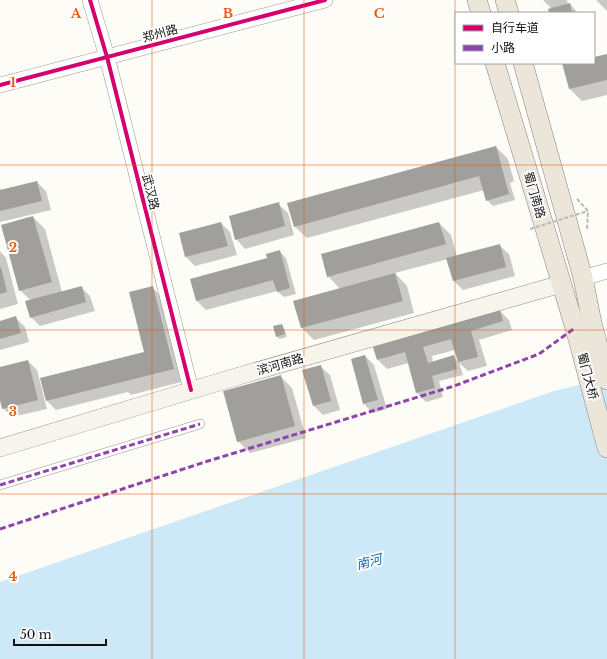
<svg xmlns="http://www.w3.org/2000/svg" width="607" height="659" viewBox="0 0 607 659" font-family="'Libre Baskerville','Noto Sans SC',serif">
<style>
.water{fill:#cde8f7}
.shadow{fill:#0003;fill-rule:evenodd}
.building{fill:#a19f9c}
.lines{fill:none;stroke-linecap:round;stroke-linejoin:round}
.pedestrian-casing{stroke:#979795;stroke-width:10}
.tertiary-casing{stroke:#979795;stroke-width:16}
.secondary-casing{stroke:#8e8d8b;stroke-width:18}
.trunk-casing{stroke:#858482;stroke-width:20}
.path{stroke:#b9b9b8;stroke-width:2;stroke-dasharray:4 2;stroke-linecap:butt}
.pedestrian{stroke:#fffffe;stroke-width:9}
.tertiary{stroke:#fffffe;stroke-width:15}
.secondary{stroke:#f6f4eb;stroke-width:17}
.trunk{stroke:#ece5da;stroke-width:19}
.path-bridge{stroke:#b9b9b8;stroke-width:2;stroke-dasharray:4 2;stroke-linecap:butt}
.quiet{stroke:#8e44ad;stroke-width:3;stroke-dasharray:6 3;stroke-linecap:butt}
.cycleway-casing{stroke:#fff;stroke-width:6}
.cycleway{stroke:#d6006c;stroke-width:4}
.grid{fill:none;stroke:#e8590c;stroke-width:1;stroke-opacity:0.55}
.labels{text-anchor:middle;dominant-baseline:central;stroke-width:4;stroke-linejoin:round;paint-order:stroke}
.street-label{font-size:12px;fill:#111;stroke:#fff}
.water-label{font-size:13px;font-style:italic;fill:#1768a6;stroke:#fff}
.grid-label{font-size:13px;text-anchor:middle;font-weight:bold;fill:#e8590c;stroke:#fff;stroke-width:4;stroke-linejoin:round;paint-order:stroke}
</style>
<rect width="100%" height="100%" fill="#fdfcf7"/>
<!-- water -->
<polygon class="water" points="607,378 607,659 0,659 0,582 554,391"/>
<!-- shadow -->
<g class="shadow">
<polygon points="543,0 567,0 568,5 570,4 578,13 550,13 552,9"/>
<polygon points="597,0 607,0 607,11 597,1"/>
<polygon points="607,55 607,95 582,101 570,89 563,63 594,63 594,59"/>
<polygon points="496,147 508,159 514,181 510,183 515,200 493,206 487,200 484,190 307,238 294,226"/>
<polygon points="37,182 46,191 51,210 0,222 0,187 1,191"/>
<polygon points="278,204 288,213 294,235 245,249 236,239"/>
<polygon points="33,217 45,229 62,292 81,287 90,296 95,311 40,326 31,317 31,301 20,290"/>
<polygon points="221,223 230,232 237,255 195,266 186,257"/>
<polygon points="439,223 451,235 457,257 499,245 509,254 515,276 463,290 454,281 448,259 395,273 407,286 414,313 314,340 302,328 294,301 340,289 328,276"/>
<polygon points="0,251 6,258 18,304 0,309"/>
<polygon points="280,252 286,258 296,294 284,297 277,291 206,310 197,301 192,280 269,262"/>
<polygon points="152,287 164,299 185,381 131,395 128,392 56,410 47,401 146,353"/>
<path d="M500 311 509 320 512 330 479 340 487 366 468 371 459 363 463 375 439 381 443 397 426 402 417 393 409 363 387 369 378 360ZM455 350 458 361 453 356 433 362 432 356Z"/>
<polygon points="16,318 25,327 29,342 0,350 0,322"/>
<polygon points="282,325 284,328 287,337 279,339 277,336"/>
<polygon points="365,356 374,365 387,409 373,413 364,404"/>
<polygon points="28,361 37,370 47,409 12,417 3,408 0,396 0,368"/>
<polygon points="320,366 330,375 340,410 323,415 314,406"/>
<polygon points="280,376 292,388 306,438 250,453 238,441"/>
</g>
<!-- building -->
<g class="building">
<polygon points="570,3 572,13 549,13 548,9"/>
<polygon points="607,54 607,80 569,89 562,63 594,63 594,57"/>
<polygon points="496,146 509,194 486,201 479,176 294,227 287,203"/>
<polygon points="37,181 42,201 0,211 0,190"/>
<polygon points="279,202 285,226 235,240 229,216"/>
<polygon points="33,216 52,282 19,291 1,225"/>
<polygon points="221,222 228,246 185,257 179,233"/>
<polygon points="439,222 446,244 327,277 321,254"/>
<polygon points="500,244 506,267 453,281 446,258"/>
<polygon points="280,250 290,288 277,292 273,280 196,301 190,279 267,258 266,254"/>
<polygon points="1,267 7,292 0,294 0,268"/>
<polygon points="395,273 403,301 301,328 293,301"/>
<polygon points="82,286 86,302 30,318 25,301"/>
<polygon points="153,286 174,369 46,401 40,378 144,352 129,292"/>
<polygon points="500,310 503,321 471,331 478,357 458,362 451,339 423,347 428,363 454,355 457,369 432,376 435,388 416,393 405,352 377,360 373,347"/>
<polygon points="16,316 21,333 0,339 0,321"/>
<polygon points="282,324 285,334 276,337 273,326"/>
<polygon points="365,355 378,400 363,404 351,359"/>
<polygon points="28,360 38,400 2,409 0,400 0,367"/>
<polygon points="321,365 331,401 313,406 302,370"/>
<polygon points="281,375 295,426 237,442 223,391"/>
</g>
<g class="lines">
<!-- pedestrian casing -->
<g class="pedestrian-casing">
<polyline id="pedestrian" points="0,485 200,424"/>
</g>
<!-- tertiary casing -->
<g class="tertiary-casing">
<g id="tertiary">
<polyline points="90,0 107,57 191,390"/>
<polyline points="0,85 325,0"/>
<polyline points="583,278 607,271"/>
</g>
</g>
<!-- secondary casing -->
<g class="secondary-casing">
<polyline id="secondary" points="0,448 239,376 561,284"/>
</g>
<!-- trunk casing -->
<g class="trunk-casing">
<g id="trunk">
<polyline points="477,0 481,13"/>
<polyline points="505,0 509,13"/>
<polyline points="495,63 575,328 607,448"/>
<polyline points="523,63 583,278 592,323 607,380"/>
</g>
</g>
<!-- path -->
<polyline class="path" points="577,199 588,211 587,230"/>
<!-- pedestrian -->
<use href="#pedestrian" class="pedestrian"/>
<!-- tertiary -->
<use href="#tertiary" class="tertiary"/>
<!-- secondary -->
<use href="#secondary" class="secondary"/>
<!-- trunk -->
<use href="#trunk" class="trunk"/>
<!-- path-bridge -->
<polyline class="path-bridge" points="530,229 588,211"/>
<!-- quiet -->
<g class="quiet">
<polyline points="0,485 200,424"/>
<polyline points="0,529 208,461 454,386 539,354 575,328"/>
</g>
<!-- cycleway casing -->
<g class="cycleway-casing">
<g id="cycleway">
<polyline points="90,0 107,57 191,390"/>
<polyline points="0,85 325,0"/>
</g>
</g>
<!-- cycleway -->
<use href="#cycleway" class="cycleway"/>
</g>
<!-- grid -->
<path class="grid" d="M152 0V659M304 0V659M455 0V659M0 165H607M0 330H607M0 494H607"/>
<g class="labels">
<!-- street labels -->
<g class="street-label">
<text transform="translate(160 33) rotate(-15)">郑州路</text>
<text transform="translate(151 192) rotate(76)">武汉路</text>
<text transform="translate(535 195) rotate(74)">蜀门南路</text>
<text transform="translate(280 364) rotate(-16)">滨河南路</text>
<text transform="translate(588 376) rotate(75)">蜀门大桥</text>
</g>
<!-- water labels -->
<g class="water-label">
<text transform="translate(369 562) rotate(-14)">南河</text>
</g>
</g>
<g class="grid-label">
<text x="76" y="18">A</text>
<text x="228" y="18">B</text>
<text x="379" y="18">C</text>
<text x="13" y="87">1</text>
<text x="13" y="252">2</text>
<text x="13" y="416">3</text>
<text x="13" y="581">4</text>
</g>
<!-- legend -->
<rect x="455" y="12" width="140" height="52" fill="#ffffff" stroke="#a0a0a0"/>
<rect x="463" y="25" width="20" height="6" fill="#d6006c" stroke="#a0a0a0"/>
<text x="491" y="32" font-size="12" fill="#111111">自行车道</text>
<rect x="463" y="45" width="20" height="6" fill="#8e44ad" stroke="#a0a0a0"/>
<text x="491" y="52" font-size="12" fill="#111111">小路</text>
<!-- scale -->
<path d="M14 639v6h92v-6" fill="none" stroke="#111111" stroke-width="2"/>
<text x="20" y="639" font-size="12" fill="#111111" stroke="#ffffff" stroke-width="3" paint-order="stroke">50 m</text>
</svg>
